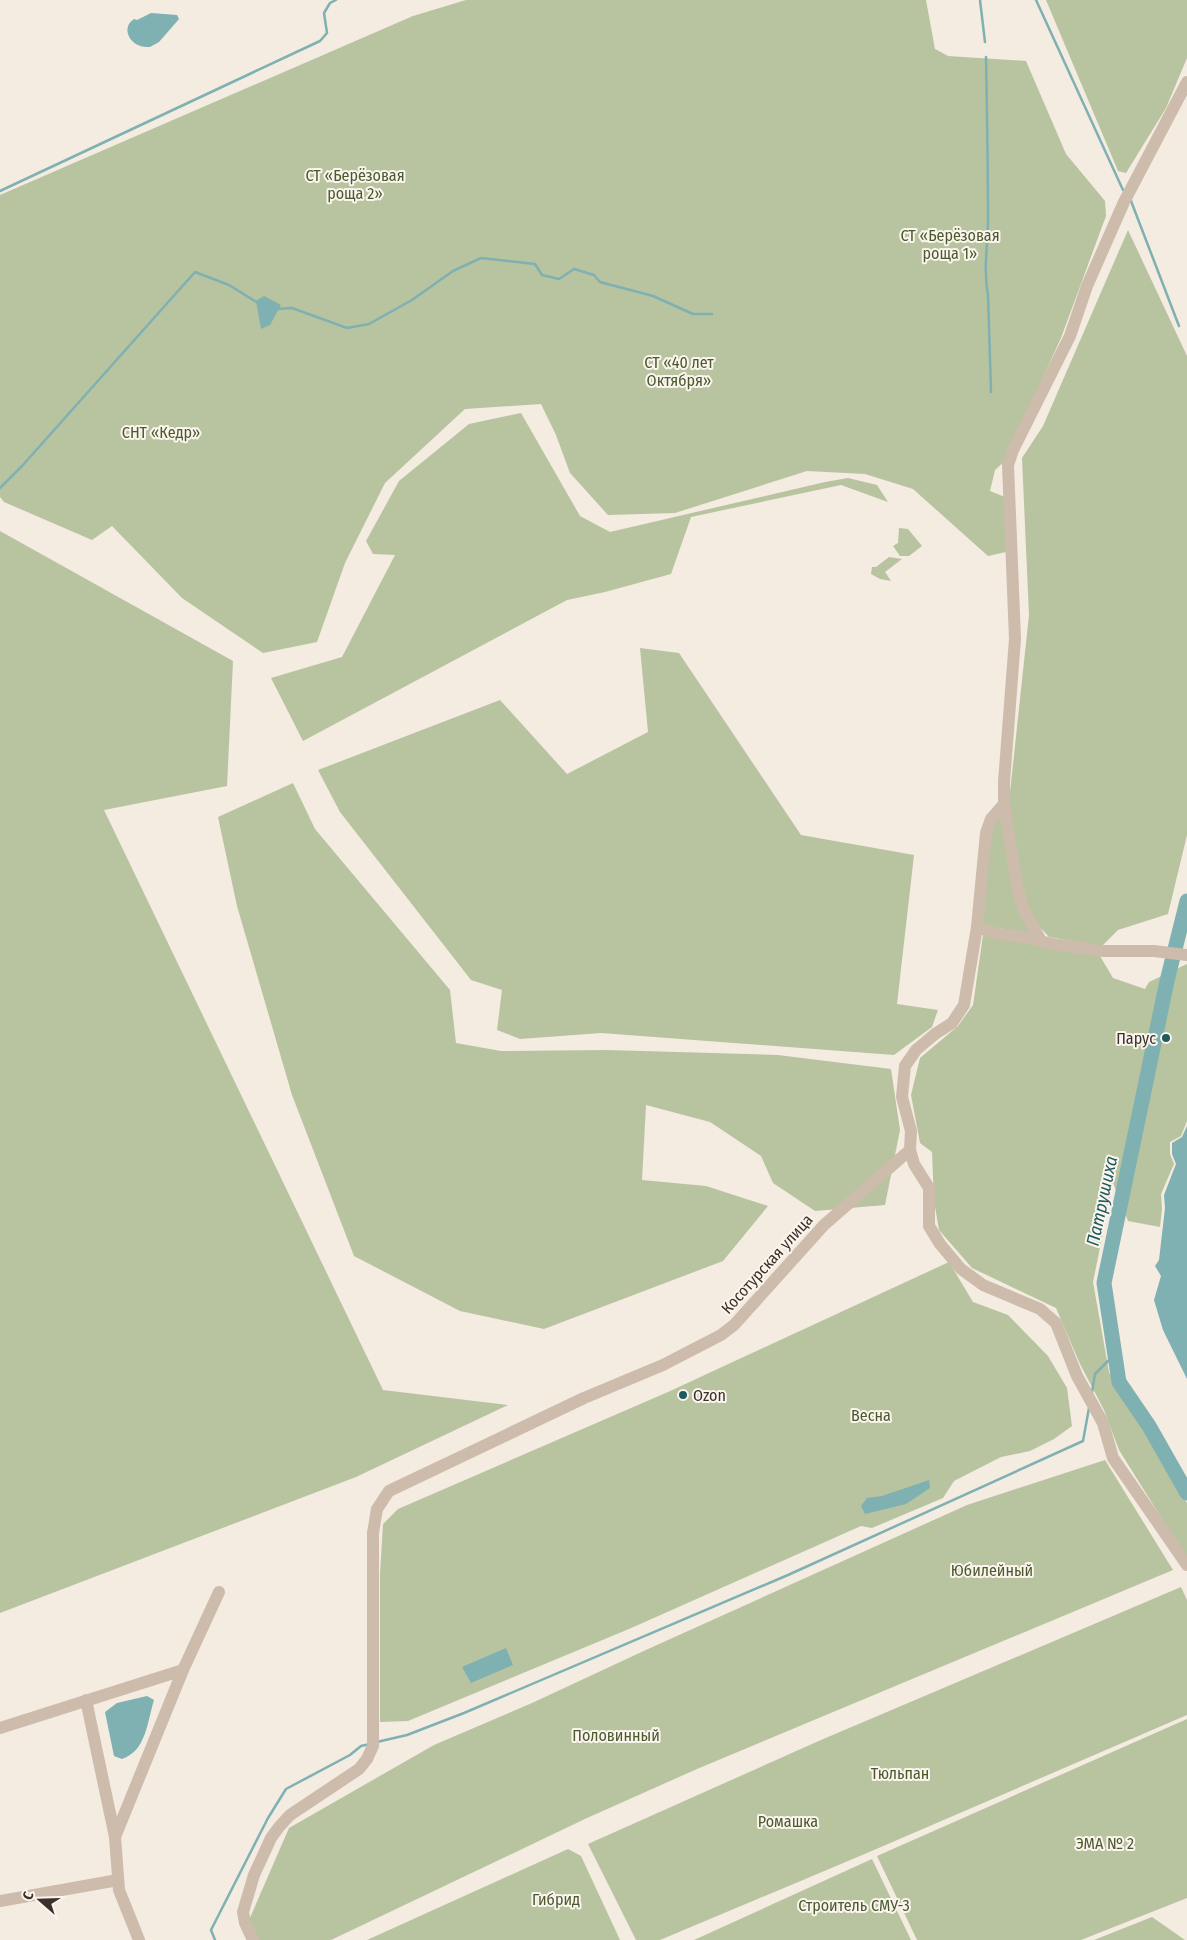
<svg xmlns="http://www.w3.org/2000/svg" width="1187" height="1940" viewBox="0 0 1187 1940" font-family="'Fira Sans Condensed',sans-serif">
<style>
.green{fill:#b8c4a0}
.water{fill:#7fb0b2}
.lines{fill:none;stroke-linecap:round;stroke-linejoin:round}
.stream{stroke:#7fb0b2;stroke-width:2.5}
.river{stroke:#7fb0b2;stroke-width:15}
.minor{stroke:#cdbbac;stroke-width:12}
.poi-dot{fill:#1f5a5e;stroke:#fbf5ee;stroke-width:2}
.labels{text-anchor:middle;dominant-baseline:central;stroke-width:4;stroke-linejoin:round;paint-order:stroke}
.park-label{font-size:16px;fill:#4a5a2e;stroke:#fbf5ee}
.poi-label{font-size:16px;fill:#3b302b;stroke:#fbf5ee;text-anchor:end}
.street-label{font-size:16px;fill:#3b302b;stroke:#fbf5ee}
.water-label{font-size:18px;font-style:italic;fill:#1f5a5e;stroke:#fbf5ee}
</style>
<rect width="100%" height="100%" fill="#f4ebe1"/>
<!-- green -->
<g class="green">
<polygon points="466,0 926,0 935,49 948,56 1026,61 1066,154 1105,201 1106,216 1061,338 1005,461 995,470 990,491 1005,497 1006,552 988,556 913,489 865,474 807,471 675,513 608,515 570,473 556,435 541,404 465,409 385,483 345,563 317,642 263,653 182,598 112,526 92,540 4,502 0,497 0,195 413,16"/>
<polygon points="1046,0 1187,0 1187,58 1166,108 1126,173 1118,171"/>
<polygon points="1128,230 1187,356 1187,835 1168,914 1118,930 1102,946 1049,937 1033,920 1023,895 1008,811 1029,615 1022,458 1043,426"/>
<polygon points="521,413 580,516 610,532 825,482 848,478 877,485 888,502 841,485 691,517 671,574 605,592 567,600 303,741 271,678 342,657 395,555 373,554 366,541 399,481 469,424"/>
<polygon points="899,528 908,529 922,546 909,556 900,556 893,546 898,543"/>
<polygon points="0,531 233,661 227,786 104,810 383,1390 508,1405 356,1477 0,1613"/>
<polygon points="889,557 902,559 885,572 891,581 880,579 871,574 872,567 876,567"/>
<polygon points="640,648 679,653 801,835 914,855 897,1004 938,1010 932,1027 894,1055 601,1033 520,1039 497,1030 502,990 471,980 340,812 318,770 500,700 567,774 648,732"/>
<polygon points="293,783 315,829 450,990 456,1043 501,1051 607,1050 778,1055 891,1069 900,1130 885,1205 815,1211 773,1183 761,1156 710,1122 646,1105 642,1180 706,1186 768,1206 723,1261 544,1329 460,1311 354,1256 292,1095 237,906 218,817"/>
<polygon points="1000,814 1035,934 985,926 980,918 989,830"/>
<polygon points="983,935 1100,956 1113,978 1145,989 1149,982 1187,964 1187,1121 1181,1136 1170,1142 1170,1154 1174,1164 1161,1194 1162,1209 1160,1227 1128,1221 1113,1183 1093,1282 1109,1372 1187,1503 1187,1559 1119,1450 1104,1410 1080,1364 1056,1308 972,1268 939,1230 934,1201 932,1152 920,1143 911,1095 920,1058 958,1026 973,1005"/>
<polygon points="949,1262 973,1302 1008,1315 1048,1356 1067,1388 1072,1426 1054,1439 1030,1451 1001,1457 954,1481 943,1498 872,1528 861,1526 629,1629 408,1721 380,1722 380,1575 383,1524 398,1509 668,1392"/>
<polygon points="1105,1460 1173,1570 697,1769 587,1818 331,1940 259,1940 249,1920 289,1828 434,1745 532,1703 648,1649 967,1505"/>
<polygon points="1181,1587 1187,1600 1187,1715 867,1853 660,1940 636,1940 588,1844 821,1740"/>
<polygon points="1187,1719 1187,1898 1081,1940 917,1940 877,1856"/>
<polygon points="568,1849 581,1856 620,1940 367,1940"/>
<polygon points="872,1859 911,1940 694,1940"/>
<polygon points="1152,1917 1185,1940 1094,1940"/>
</g>
<!-- water -->
<g class="water">
<path d="M151 13 177 15 179 19 159 42 150 47C146 47 142 47 138 45 127 40 123 26 134 19L137 20Z"/>
<polygon points="264,296 281,305 270,325 261,329 256,301"/>
<polygon points="1187,1126 1187,1379 1163,1330 1154,1300 1161,1276 1155,1266 1159,1260 1165,1208 1164,1195 1176,1164 1172,1154 1172,1143 1182,1137"/>
<polygon points="929,1480 930,1488 906,1504 865,1514 861,1506 867,1498 882,1496"/>
<polygon points="506,1648 513,1665 471,1683 462,1667"/>
<path d="M147 1696 154 1700C147 1723 146 1751 122 1759L114 1756 105 1712 117 1703Z"/>
</g>
<g class="lines">
<!-- stream -->
<g class="stream">
<polyline points="980,0 985,42"/>
<polyline points="1036,0 1123,190"/>
<path d="M986 57C987 111 988 165 988 219 988 245 983 269 988 295L991 392"/>
<polyline points="0,191 320,41 327,33 324,13 330,3 336,0"/>
<polyline points="1131,201 1179,326"/>
<polyline points="277,309 292,308 347,328 369,324 412,300 453,271 481,258 535,264 542,275 559,279 574,269 594,275 600,282 653,296 693,314 712,314"/>
<polyline points="0,488 22,466 195,272 229,285 258,303"/>
<polyline points="1092,1392 1095,1374 1115,1354"/>
<polyline points="377,1742 407,1735 464,1713 788,1575 1083,1441 1089,1408"/>
<polyline points="215,1940 211,1930 268,1818 286,1789 350,1755 361,1746 370,1744"/>
</g>
<!-- river -->
<polyline class="river" points="1187,901 1167,981 1104,1283 1119,1382 1149,1426 1187,1493"/>
<!-- minor -->
<g class="minor">
<polyline points="1004,804 1018,890 1024,910 1041,941"/>
<polyline points="977,927 998,934 1025,937 1052,944 1103,951 1154,951 1187,955"/>
<polyline points="910,1150 914,1164 929,1188 929,1226 940,1244 961,1269 983,1285 1040,1309 1056,1323 1077,1376 1103,1423 1113,1458 1187,1565"/>
<polyline points="86,1700 115,1837 119,1890 139,1940"/>
<polyline points="0,1728 183,1670"/>
<polyline points="115,1837 183,1670 219,1592"/>
<polyline points="0,1901 118,1880"/>
<polyline points="253,1940 245,1923 243,1912 254,1875 271,1838 279,1827 290,1815 359,1769 367,1759 373,1746 373,1533 377,1509 389,1491 584,1398 663,1365 721,1335 734,1325 824,1225 910,1150 911,1131 902,1097 905,1066 916,1050 935,1034 952,1023 964,1005 977,927 986,833 991,819 1004,804 1004,782 1015,639 1008,465 1013,450 1070,336 1087,286 1124,202 1187,82"/>
</g>
</g>
<!-- markers -->
<g class="poi-dot">
<circle cx="1166" cy="1038" r="5"/>
<circle cx="683" cy="1395" r="5"/>
</g>
<g class="labels">
<!-- park labels -->
<g class="park-label">
<text x="355" y="175">СТ «Берёзовая<tspan x="355" dy="18">роща 2»</tspan></text>
<text x="950" y="235">СТ «Берёзовая<tspan x="950" dy="18">роща 1»</tspan></text>
<text x="679" y="362">СТ «40 лет<tspan x="679" dy="18">Октября»</tspan></text>
<text x="161" y="432">СНТ «Кедр»</text>
<text x="871" y="1415">Весна</text>
<text x="992" y="1570">Юбилейный</text>
<text x="616" y="1735">Половинный</text>
<text x="900" y="1773">Тюльпан</text>
<text x="788" y="1821">Ромашка</text>
<text x="1105" y="1843">ЭМА № 2</text>
<text x="556" y="1899">Гибрид</text>
<text x="854" y="1905">Строитель СМУ-3</text>
</g>
<!-- poi labels -->
<g class="poi-label">
<text x="1156" y="1038">Парус</text>
<text x="693" y="1395" text-anchor="start">Ozon</text>
</g>
<!-- street labels -->
<g class="street-label">
<text transform="translate(767 1264) rotate(-48)">Косотурская улица</text>
</g>
<!-- water labels -->
<g class="water-label">
<text transform="translate(1102 1201) rotate(-78)">Патрушиха</text>
</g>
</g>
<!-- north arrow -->
<g transform="translate(40 1900) rotate(290)" stroke="#fbf5ee" stroke-width="4" paint-order="stroke">
<path d="M0-4L9 19L0 12L-9 19Z" fill="#3b302b"/>
<text y="-8" font-size="14" font-weight="bold" text-anchor="middle" fill="#3b302b">С</text>
</g>
</svg>
